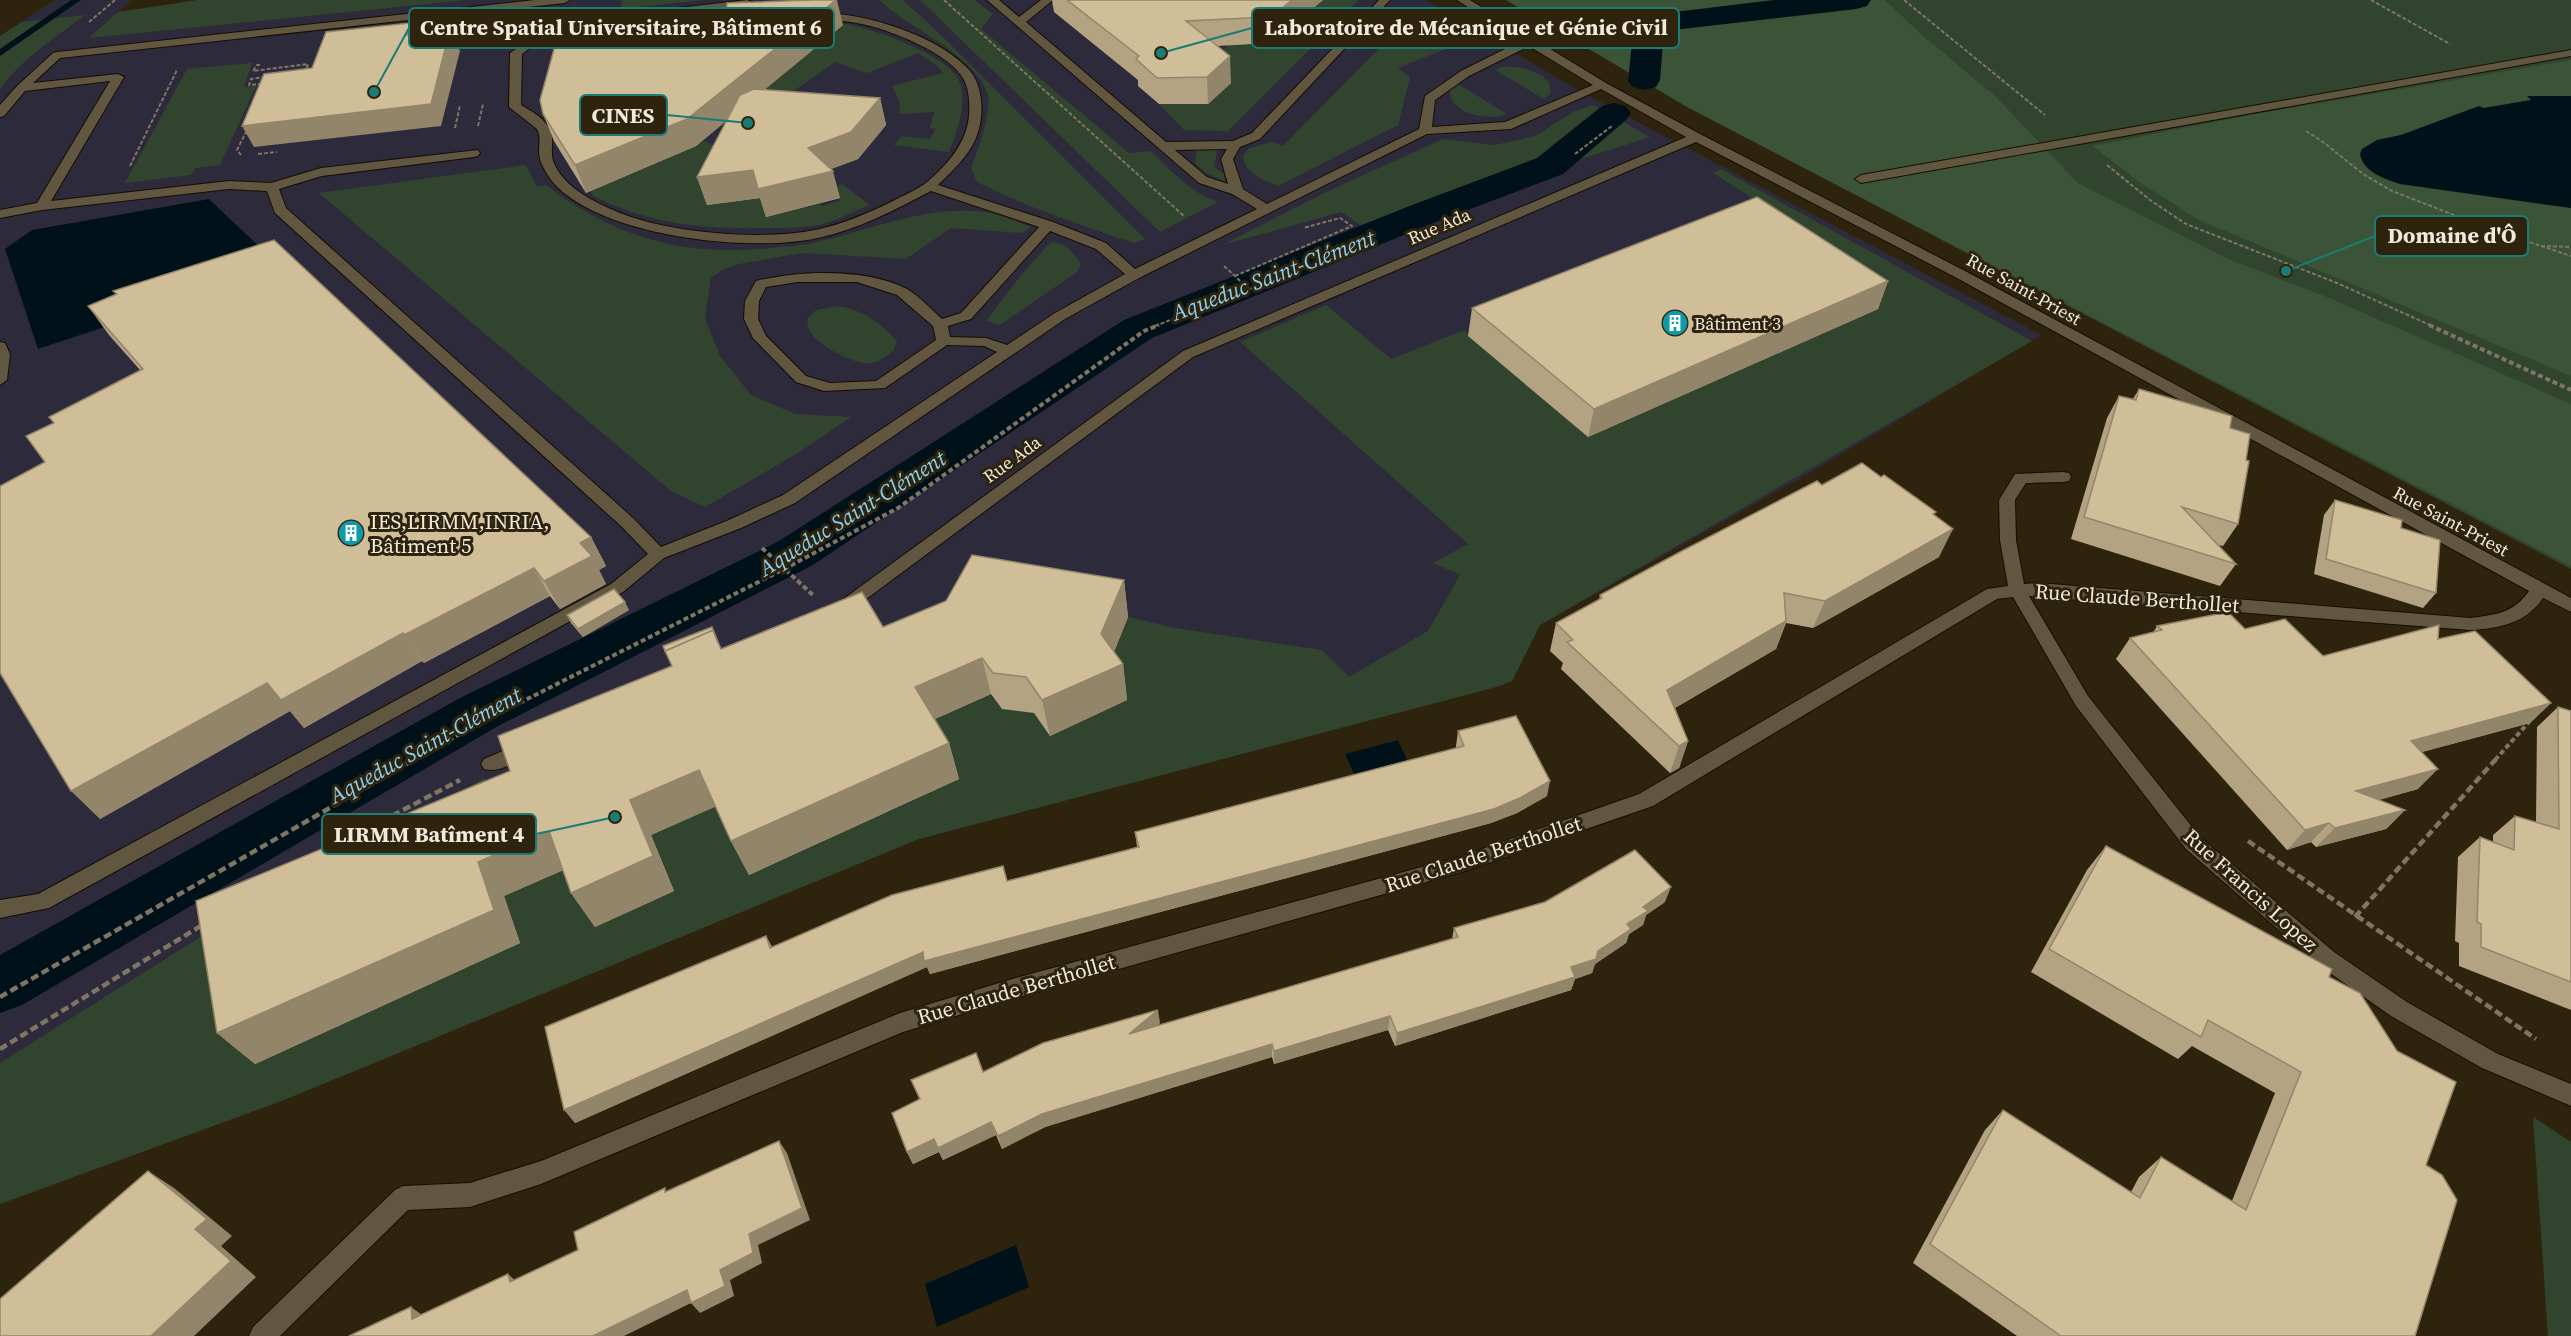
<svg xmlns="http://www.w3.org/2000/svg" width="2571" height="1336" viewBox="0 0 2571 1336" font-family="'Source Serif 4',serif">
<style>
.education{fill:#2d2b3b}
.green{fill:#31452e}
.forest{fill:#3b5337}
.water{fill:#00111a}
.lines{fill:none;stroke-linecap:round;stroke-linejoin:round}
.stream{fill:#00111a;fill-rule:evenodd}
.canal{fill:#00111a;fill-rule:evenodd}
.minor-casing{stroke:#160d00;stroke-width:2}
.path-far2{stroke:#7e7563;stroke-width:2;stroke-dasharray:4 2;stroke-linecap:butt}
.path-far1{stroke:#7e7563;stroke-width:4;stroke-dasharray:5 3;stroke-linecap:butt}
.path{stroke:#7e7563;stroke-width:4.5;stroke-dasharray:8 4;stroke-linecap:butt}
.minor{fill:#61563f;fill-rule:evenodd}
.wall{fill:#b3a383}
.shaded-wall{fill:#92856a}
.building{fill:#d0be98;stroke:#92856a;stroke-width:1.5}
.labels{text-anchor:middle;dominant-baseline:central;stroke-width:6;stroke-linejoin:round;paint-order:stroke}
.far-street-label{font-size:18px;fill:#f0e9dc;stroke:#2e240e}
.far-poi-label{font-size:18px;fill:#f0e9dc;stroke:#2e240e;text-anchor:start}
.poi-label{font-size:21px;fill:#f0e9dc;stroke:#2e240e;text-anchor:start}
.street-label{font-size:21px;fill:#f0e9dc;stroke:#2e240e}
.water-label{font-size:22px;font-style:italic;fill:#8bd1f3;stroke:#2e240e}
.leader{fill:none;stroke:#1a7c74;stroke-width:2}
.callout-dot{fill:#1a7c74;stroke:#2e240e;stroke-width:2}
.callout{fill:#2e240e;stroke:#1a7c74;stroke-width:2}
.callout-label{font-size:22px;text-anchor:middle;font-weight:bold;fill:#f0e9dc}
</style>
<rect width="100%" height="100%" fill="#2e240e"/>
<!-- education -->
<polygon class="education" points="55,0 131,0 119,12 198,0 1425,0 1583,93 2041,335 1813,471 1540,625 1512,681 1496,687 919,839 284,1100 0,1204 0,36"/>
<!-- green -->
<g class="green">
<polygon points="198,0 467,0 89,38 118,12"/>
<polygon points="622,0 703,0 621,9"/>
<path d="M879 0H903L942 36 1145 239 1134 243C1081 225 1028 208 977 182L971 168C978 151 993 110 987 92 974 55 907 27 879 0Z"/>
<path d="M920 0H974L993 14 981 29 1129 153 1151 151C1171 171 1190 192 1218 202L1160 232Z"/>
<polygon points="1317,0 1359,0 1228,131 1184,130 1159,104 1208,104 1207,63 1235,40 1250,44 1271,43"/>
<polygon points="1506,0 2571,0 2571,569 1689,108"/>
<path d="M1430 13 1475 37 1398 68 1410 77 1398 125 1278 186C1263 179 1246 175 1243 157L1248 149 1271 142 1283 146 1408 19 1422 22Z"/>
<path d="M85 15C56 37 21 59 0 89V36L22 22Z"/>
<path d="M809 20C824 22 840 22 855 26 881 32 942 54 957 77 970 98 957 131 949 152L894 145 902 136 930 139 936 129 930 128 934 112 900 114 899 100 892 86 943 73 938 66 918 53 867 73 835 62 785 97 735 84Z"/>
<polygon points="252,63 244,87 256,86 220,165 195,168 191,175 125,183 187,69"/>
<path d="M1501 67C1520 66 1535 69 1549 82L1551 93 1544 99 1495 70Z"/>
<path d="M1458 84 1507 114C1489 121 1448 115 1450 89Z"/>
<polygon points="1593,105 1650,137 1365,228 1341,212 1222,245 1328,191 1443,139 1494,145 1519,140 1537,135 1573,112"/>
<path d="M704 141 721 148 709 202 761 197 767 217 820 204 823 206 841 200 831 190 842 184 870 205C856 210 842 218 827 223 809 228 786 228 767 228 706 229 647 225 592 195L591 191 682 152 679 150Z"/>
<polygon points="1197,149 1217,150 1214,167 1224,174 1225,182 1206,173 1195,163"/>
<path d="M526 165 537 187 546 185C616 239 686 257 773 248 786 246 800 246 813 243 869 231 925 205 983 212 999 213 1016 222 1031 227L1022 233 951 228 906 259 802 253 739 264 724 269 711 278 705 318 720 356 751 395 795 414 851 417 798 453 705 507 671 491 319 193Z"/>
<polygon points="1721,169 2032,341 1540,625 1512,681 1496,687 919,839 284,1100 0,1204 0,1063 210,931 484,778 501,821 233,934 520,943 504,896 573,866 595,927 673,891 651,835 717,806 749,875 823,842 850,747 887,813 959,779 926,723 991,694 1002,709 1034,713 1050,736 1127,700 1106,671 1128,617 1175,628 1322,650 1349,677 1428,631 1460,575 1433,563 1468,544 1240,342 1326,305 1391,359 1464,330 1588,437 1851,261 1713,173"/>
<path d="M1051 242C1067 244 1072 251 1081 264L1077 272 1000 325 986 321 1022 274Z"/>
<path d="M838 306C865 311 878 321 897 341L894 350C888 355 881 360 873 363 857 367 814 344 808 328 807 325 808 322 808 318L816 310Z"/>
<polygon points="2533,1117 2571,1142 2571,1336 2548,1336"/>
</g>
<!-- forest -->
<g class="forest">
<polygon points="1506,0 1885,0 1922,35 1995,96 2078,183 2230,260 2327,297 2571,404 2571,566 1689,108"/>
<polygon points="2571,60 2571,96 2528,96 2531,100 2484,108 2401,135 2377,140 2361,161 2377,175 2400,184 2571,208 2571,376 2199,220 2139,182 2093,146 2249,115"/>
</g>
<!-- water -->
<g class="water">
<path d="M2527 96H2571V208L2400 184C2385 179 2363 172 2360 154L2362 149 2377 140 2401 135 2479 106 2484 108 2531 100Z"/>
<polygon points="209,199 282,268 38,349 5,249 32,230"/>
<polygon points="1398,740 1408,762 1355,776 1345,754"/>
<polygon points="1016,1245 1029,1287 937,1327 925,1284"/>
</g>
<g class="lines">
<!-- stream -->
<polygon class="stream" points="71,0 81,0 0,56 0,49"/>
<!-- canal -->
<g class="canal">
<polygon points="1774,0 1871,0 1867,6 1856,9 1664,31 1660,80 1656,87 1644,90 1632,87 1628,80 1633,35 1631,27 1641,16"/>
<polygon points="1614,103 1626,106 1631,113 1626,120 1563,174 1433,223 1152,338 813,565 498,726 22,1005 0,1013 0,955 460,698 779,541 1124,320 1407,207 1537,158 1602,106"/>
</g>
<!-- minor casing -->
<g class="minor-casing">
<g id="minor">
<path d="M535 0H570L565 3 60 58 33 83 118 74 124 77 51 201 229 181 271 183 321 168 478 150 480 153 478 156 474 157 322 176 279 189 286 208 633 518 661 547 729 520 783 495 997 352 984 346 947 345 885 388 824 391 796 382 753 338 744 319 745 301 756 281C799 270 867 268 907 289 919 296 931 309 942 319L961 313 1039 227 931 191C895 210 859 229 818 238 751 253 597 237 551 180 545 171 539 162 539 151 539 142 541 137 537 129L509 107 510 53 555 22 747 0 754 3 749 6 558 28 522 54 521 105C533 112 550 121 552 137 553 146 550 154 554 163 563 186 592 201 613 210 664 233 760 241 815 230 841 225 866 214 891 202 902 196 917 190 927 182 947 165 967 143 969 115 970 104 969 90 964 80 950 53 890 30 862 24 847 21 832 20 817 19L812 16C818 11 829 13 838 14 879 18 943 39 971 72 984 89 984 119 976 138 968 157 952 171 938 185L1053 222 1106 243 1135 269 1257 209 1232 194 1199 183 987 0H999L1019 17 1041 0H1053L1026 22 1166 142 1233 141 1252 133 1379 0H1390L1260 139 1240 147 1233 159 1243 189 1267 204 1419 129 1425 96 1461 71 1521 41 1457 0H1470L1606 83 1700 134 1965 271 2571 598V612L2543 598C2525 624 2500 628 2470 630L2029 596 2088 696 2200 837 2334 952 2407 1002 2498 1054 2571 1084V1106L2482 1068 2391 1016 2320 966 2186 849 2076 706 2013 597 1997 599 1653 806 1462 872 1009 1000 903 1032 541 1184 470 1207 408 1210 280 1336H249L253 1327 395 1190 403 1186 470 1183 541 1161 900 1013 1009 980 1462 856 1639 794 1987 589 2008 586 2000 540 1999 500 2015 474 2063 472 2069 473 2071 477 2069 481 2063 482 2026 483 2015 500 2016 540 2024 584 2038 583 2470 618C2495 615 2514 613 2529 591L1955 277 1696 142 1193 357 850 611 844 613 838 611 835 607 838 603 1183 351 1686 137 1601 89 1511 129 1427 134 1139 278 1065 319 795 503 741 528 664 558 623 592 49 908 0 918V900L38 894 611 584 648 554 621 526 275 213 267 191 229 189 42 210 0 218V210L37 203 110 81 25 91 4 116 0 117V105L17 86 53 53 57 52ZM1529 46 1593 85 1505 122 1432 127 1435 100 1469 76ZM1227 149 1221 159 1228 184 1207 177 1175 150ZM1050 231 1096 249 1125 274 1055 313 1007 345 986 338 950 337 948 326 971 319ZM798 282H857L897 295 933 326 936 340 876 381 830 383 806 376 766 336 758 319 759 301 766 287Z"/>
<polygon points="2571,50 2571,56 1861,183 1855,179 1861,175"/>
<polygon points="0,342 5,343 10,354 7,380 0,385"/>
<path d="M528 740 535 742 537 747 535 752C521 759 499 774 484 769L481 764 484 759Z"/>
</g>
</g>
<!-- path-far2 -->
<g class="path-far2">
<polyline points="944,0 1184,216"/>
<polyline points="1904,0 2045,115"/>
<polyline points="2371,0 2450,44"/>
<polyline points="89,22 115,0"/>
<polyline points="260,65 257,65 253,71 308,64 305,72"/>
<polyline points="262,84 249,85 251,79 265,77"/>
<polyline points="478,126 483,104"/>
<polyline points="455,128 460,105"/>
<polyline points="2306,131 2323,142 2363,174 2392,191 2485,227 2571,256"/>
<polyline points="258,154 277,152"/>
<polyline points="1575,154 1612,126"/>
<polyline points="241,155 237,150 247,130"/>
<polyline points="2107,165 2150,200 2186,224 2337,283 2432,326"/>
<polyline points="130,166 177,70"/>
<polyline points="2541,246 2571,247"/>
<polyline points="1224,266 1249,289"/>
<polyline points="1235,276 1352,226 1340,218 1303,228"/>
<polyline points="1155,326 1311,265"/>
</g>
<!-- path-far1 -->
<g class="path-far1">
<polyline points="2429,325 2571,390"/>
<polyline points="762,548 814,596"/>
<polyline points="414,760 472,727 786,568 898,508 1144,331 1159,325"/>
<polyline points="2495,760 2529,722"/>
</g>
<!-- path -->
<g class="path">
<polyline points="350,838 460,780"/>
<polyline points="2248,841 2536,1039"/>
<polyline points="2355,917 2497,758"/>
<polyline points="0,997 417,758"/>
<polyline points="0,1049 204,924"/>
</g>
<!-- minor -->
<use href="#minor" class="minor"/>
</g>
<!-- wall -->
<g class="wall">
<polygon points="1052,0 1323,0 1271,43 1217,46 1231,83 1208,104 1159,104 1138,86 1138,80 1054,12"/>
<polygon points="843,25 764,90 880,98 886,125 858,159 831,169 840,198 766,217 760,198 707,205 697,177 727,120 696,146 586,193 554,141 543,114"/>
<polygon points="1888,281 1878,309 1588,437 1468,336 1472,308"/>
<polygon points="113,291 591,537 606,566 599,570 606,584 560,609 550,596 424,663 422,661 304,728 290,711 100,819 45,462 54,423 49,417 140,370 109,335 88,306 116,294"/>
<polygon points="2139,389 2230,428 2246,460 2238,524 2223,546 2218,545 2236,564 2220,586 2071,539 2107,418 2119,396 2133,399"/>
<polygon points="1881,477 1936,512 1934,515 1939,557 1813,628 1786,623 1776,649 1675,708 1688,741 1679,768 1670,773 1561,669 1563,663 1550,651 1556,623 1599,600 1600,595 1822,485"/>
<polygon points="2335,500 2401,528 2436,593 2423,608 2314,574 2324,515"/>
<polygon points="1124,580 1128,617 1114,652 1123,664 1127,700 1050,736 1034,713 1002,709 991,694 935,719 949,743 959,779 749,875 731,841 716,806 651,835 674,891 595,927 571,893 563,870 504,896 520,943 255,1064 217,1033 510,771 721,649 883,627"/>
<polygon points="629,610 583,637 571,623 567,615"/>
<polygon points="2157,626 2245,629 2323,656 2438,639 2551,703 2530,723 2422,752 2418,789 2379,800 2405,810 2386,829 2316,847 2311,842 2287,850 2116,659 2130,638 2153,633"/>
<polygon points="2558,707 2571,711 2571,1010 2459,966 2459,943 2455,941 2458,857 2480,837 2493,842 2493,835 2515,816 2536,822 2537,727"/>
<polygon points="1458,731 1547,796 1517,813 1491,823 930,974 927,967 575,1123 766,936 772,947 1003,866 1007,881 1137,847 1135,832 1456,748 1456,746"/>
<polygon points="2106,846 2329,977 2426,1165 2415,1336 2017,1336 1913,1263 1985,1130 2003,1110 2131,1192 2139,1177 2161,1157 2232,1201 2275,1093 2192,1046 2178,1059 2031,972 2087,870"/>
<polygon points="1665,902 1646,915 1643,925 1629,934 1626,943 1595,964 1592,973 1575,979 1571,990 1395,1046 1388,1030 1274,1064 1272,1057 1045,1127 1002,1149 996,1135 943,1160 939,1152 913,1164 907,1152 920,1100 911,1080 983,1072 1160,1023 1157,1026 1452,939 1454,928"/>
</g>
<!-- shaded-wall -->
<g class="shaded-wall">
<polygon points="836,0 837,0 843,25 696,146 586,193 575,165"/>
<polygon points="1292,0 1323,0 1271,43 1271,17"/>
<polygon points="410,23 420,44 407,35"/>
<polygon points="450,30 460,51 441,126 254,147 242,126"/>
<polygon points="1230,56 1231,83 1208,104 1207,77"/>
<polygon points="880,98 886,125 858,159 818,174 833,171 840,198 766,217 760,198 707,205 697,177 753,170 808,148"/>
<polygon points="1888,281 1878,309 1588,437 1594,409"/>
<polygon points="1953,529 1939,557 1813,628 1825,601"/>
<polygon points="591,537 606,566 599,570 606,584 560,609 544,581 580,543"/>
<polygon points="534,568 550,596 424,663 404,635"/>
<polygon points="1124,580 1128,617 1106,671 1101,634"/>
<polygon points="625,602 629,610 583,637 578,629"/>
<polygon points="1786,621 1776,649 1659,717 1667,690"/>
<polygon points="403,633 422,661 304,728 290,711 100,819 71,791 267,683"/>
<polygon points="982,658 991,694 926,723 915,687"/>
<polygon points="1123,664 1127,700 1050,736 1042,700"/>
<polygon points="2551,703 2530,723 2392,760 2411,741"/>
<polygon points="1688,741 1679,768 1670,773 1679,746"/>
<polygon points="949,743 959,779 749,875 731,841"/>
<polygon points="2438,769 2418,789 2337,811 2356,791"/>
<polygon points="699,770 717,806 651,835 674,891 595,927 571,893 630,800"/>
<polygon points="1550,781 1547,796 1517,813 1491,823 930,974 927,967 575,1123 564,1110 923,952"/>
<polygon points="2405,810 2386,829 2316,847 2335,828"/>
<polygon points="2329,823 2311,842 2287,850 2305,830"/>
<polygon points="549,831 573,866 504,896 520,943 255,1064 217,1033 478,862"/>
<polygon points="1671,887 1665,902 1646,915 1643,925 1629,934 1626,943 1595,964 1592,973 1575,979 1571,990 1395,1046 1397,1033 1571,967 1598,951 1627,924 1643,907"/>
<polygon points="1158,1010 1160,1023 1131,1047 1129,1034"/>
<polygon points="1390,1016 1388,1030 1274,1064 1274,1051"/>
<polygon points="1272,1044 1272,1057 1045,1127 1002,1149 998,1136 1042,1114"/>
<polygon points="991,1122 996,1135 943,1160 939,1152 913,1164 907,1152 934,1139"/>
<polygon points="779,1141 787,1153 810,1220 758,1245 762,1263 730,1280 734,1296 700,1313 691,1303 624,1336 593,1336 720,1270 749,1234"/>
<polygon points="148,1171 174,1188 232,1236 221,1246 256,1277 194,1336 151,1336 195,1229"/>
<polygon points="508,1274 520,1285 510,1282"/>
<polygon points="411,1307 425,1317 412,1319"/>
</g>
<!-- building -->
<g class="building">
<polygon points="814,0 836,0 687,119 575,165 543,114 540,100 556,42 725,26 727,3"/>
<polygon points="1067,0 1292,0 1271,17 1186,21 1230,56 1207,77 1157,78 1136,59 1139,56"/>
<polygon points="410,23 407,35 450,30 431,104 242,126 264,74 312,68 326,32"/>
<polygon points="754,89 880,98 851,132 808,148 833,171 758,189 753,170 697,177 740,95"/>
<polygon points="1757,197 1888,281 1594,409 1472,308"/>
<polygon points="274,240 591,537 580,543 592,556 544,581 534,568 404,635 403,633 281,700 267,683 71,791 0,673 0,486 45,462 26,436 54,423 49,417 143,369 88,306 117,294 113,291"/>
<polygon points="2139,389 2232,416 2230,428 2250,434 2246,460 2249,461 2238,524 2182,507 2236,564 2084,517 2119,396 2136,400"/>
<polygon points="1862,463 1881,477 1884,475 1936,512 1933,514 1953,529 1825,601 1784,593 1786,621 1667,690 1688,741 1679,746 1567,642 1573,640 1556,623 1602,598 1600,595 1680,552 1817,481 1822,485"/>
<polygon points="2335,500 2402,520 2401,528 2440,540 2436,593 2326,559"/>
<polygon points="972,555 1124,580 1101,634 1123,664 1042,700 1026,677 993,673 982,658 915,687 949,743 731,841 699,770 630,800 653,856 571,893 549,831 478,862 494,910 217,1033 196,901 510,771 498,736 672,666 665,651 713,630 721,649 862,592 883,627 946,601"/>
<polygon points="614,589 625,602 578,629 567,615"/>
<polygon points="2228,612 2245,629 2285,619 2323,656 2439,625 2438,639 2475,631 2551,703 2411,741 2438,769 2356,791 2405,810 2335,828 2329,823 2305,830 2130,638 2162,630 2157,626"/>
<polygon points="712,627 718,643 713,630 665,651 663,646"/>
<polygon points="2558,707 2571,711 2571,982 2481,947 2481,924 2477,922 2480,837 2514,850 2515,816 2559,829"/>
<polygon points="1516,716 1550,781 1520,798 1494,809 924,961 923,952 564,1110 545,1027 766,936 770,948 892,895 1003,866 1007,881 1139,847 1135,832 1464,746 1458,731"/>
<polygon points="2106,846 2332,969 2329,977 2360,993 2397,1051 2456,1082 2426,1165 2442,1175 2457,1200 2415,1336 2061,1336 1930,1244 2003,1110 2140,1198 2161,1157 2246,1210 2301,1072 2208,1020 2201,1037 2049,949"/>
<polygon points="1635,850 1671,887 1643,907 1648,911 1627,924 1631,929 1598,951 1596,959 1571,967 1575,977 1397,1033 1390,1016 1274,1051 1272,1044 1042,1114 998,1136 991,1122 938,1148 934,1139 907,1152 892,1113 920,1099 911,1080 976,1053 983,1072 1043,1043 1158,1010 1129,1034 1458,937 1454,928 1545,902"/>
<polygon points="779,1141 802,1208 749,1234 753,1253 720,1270 725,1286 691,1303 687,1290 593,1336 349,1336 411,1307 412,1319 508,1274 510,1282 578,1250 574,1232 665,1188 665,1192"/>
<polygon points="148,1171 207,1219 195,1229 231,1261 151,1336 0,1336 0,1299"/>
</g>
<!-- icons -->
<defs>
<g id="building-disc" transform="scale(1.35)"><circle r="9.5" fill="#0f9aa8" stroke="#2e240e"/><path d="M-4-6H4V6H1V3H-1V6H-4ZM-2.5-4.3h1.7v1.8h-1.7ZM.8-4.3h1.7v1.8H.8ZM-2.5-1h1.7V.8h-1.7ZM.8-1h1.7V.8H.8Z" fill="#fff"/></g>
</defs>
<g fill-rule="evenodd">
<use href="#building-disc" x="1675" y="323"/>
<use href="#building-disc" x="351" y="533"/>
</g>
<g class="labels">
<!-- far-street labels -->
<g class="far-street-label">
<text transform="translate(1439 226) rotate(-23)">Rue Ada</text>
<text transform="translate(2024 289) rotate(29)">Rue Saint-Priest</text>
<text transform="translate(1012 459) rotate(-36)">Rue Ada</text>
<text transform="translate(2451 521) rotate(28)">Rue Saint-Priest</text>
</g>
<!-- far-poi labels -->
<g class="far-poi-label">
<text x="1694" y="323">Bâtiment 3</text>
</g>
<!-- poi labels -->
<g class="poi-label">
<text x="370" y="521">IES,LIRMM,INRIA,<tspan x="370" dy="24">Bâtiment 5</tspan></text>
</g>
<!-- street labels -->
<g class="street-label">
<text transform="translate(2137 598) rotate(4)">Rue Claude Berthollet</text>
<text transform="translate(1483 854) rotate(-18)">Rue Claude Berthollet</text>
<text transform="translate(2251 890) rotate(42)">Rue Francis Lopez</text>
<text transform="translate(1016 989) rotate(-16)">Rue Claude Berthollet</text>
</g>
<!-- water labels -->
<g class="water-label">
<text transform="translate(1273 275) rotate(-21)">Aqueduc Saint-Clément</text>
<text transform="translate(852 513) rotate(-32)">Aqueduc Saint-Clément</text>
<text transform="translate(425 745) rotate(-29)">Aqueduc Saint-Clément</text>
</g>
</g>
<!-- callouts -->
<path class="leader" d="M374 92L409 28M1161 53L1252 28M748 123L667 115M2286 271L2375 236M615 817L536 834"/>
<g class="callout-dot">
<circle cx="374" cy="92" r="6"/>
<circle cx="1161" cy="53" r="6"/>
<circle cx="748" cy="123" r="6"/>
<circle cx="2286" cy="271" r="6"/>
<circle cx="615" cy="817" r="6"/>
</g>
<g class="callout">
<rect x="409" y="8" width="425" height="40" rx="6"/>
<rect x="1252" y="8" width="427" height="40" rx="6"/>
<rect x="580" y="95" width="87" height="40" rx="6"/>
<rect x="2375" y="216" width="153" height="40" rx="6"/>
<rect x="322" y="814" width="214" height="40" rx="6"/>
</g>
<g class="callout-label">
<text x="621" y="35">Centre Spatial Universitaire, Bâtiment 6</text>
<text x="1466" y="35">Laboratoire de Mécanique et Génie Civil</text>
<text x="623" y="123">CINES</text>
<text x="2452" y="243">Domaine d'Ô</text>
<text x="429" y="842">LIRMM Batîment 4</text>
</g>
</svg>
